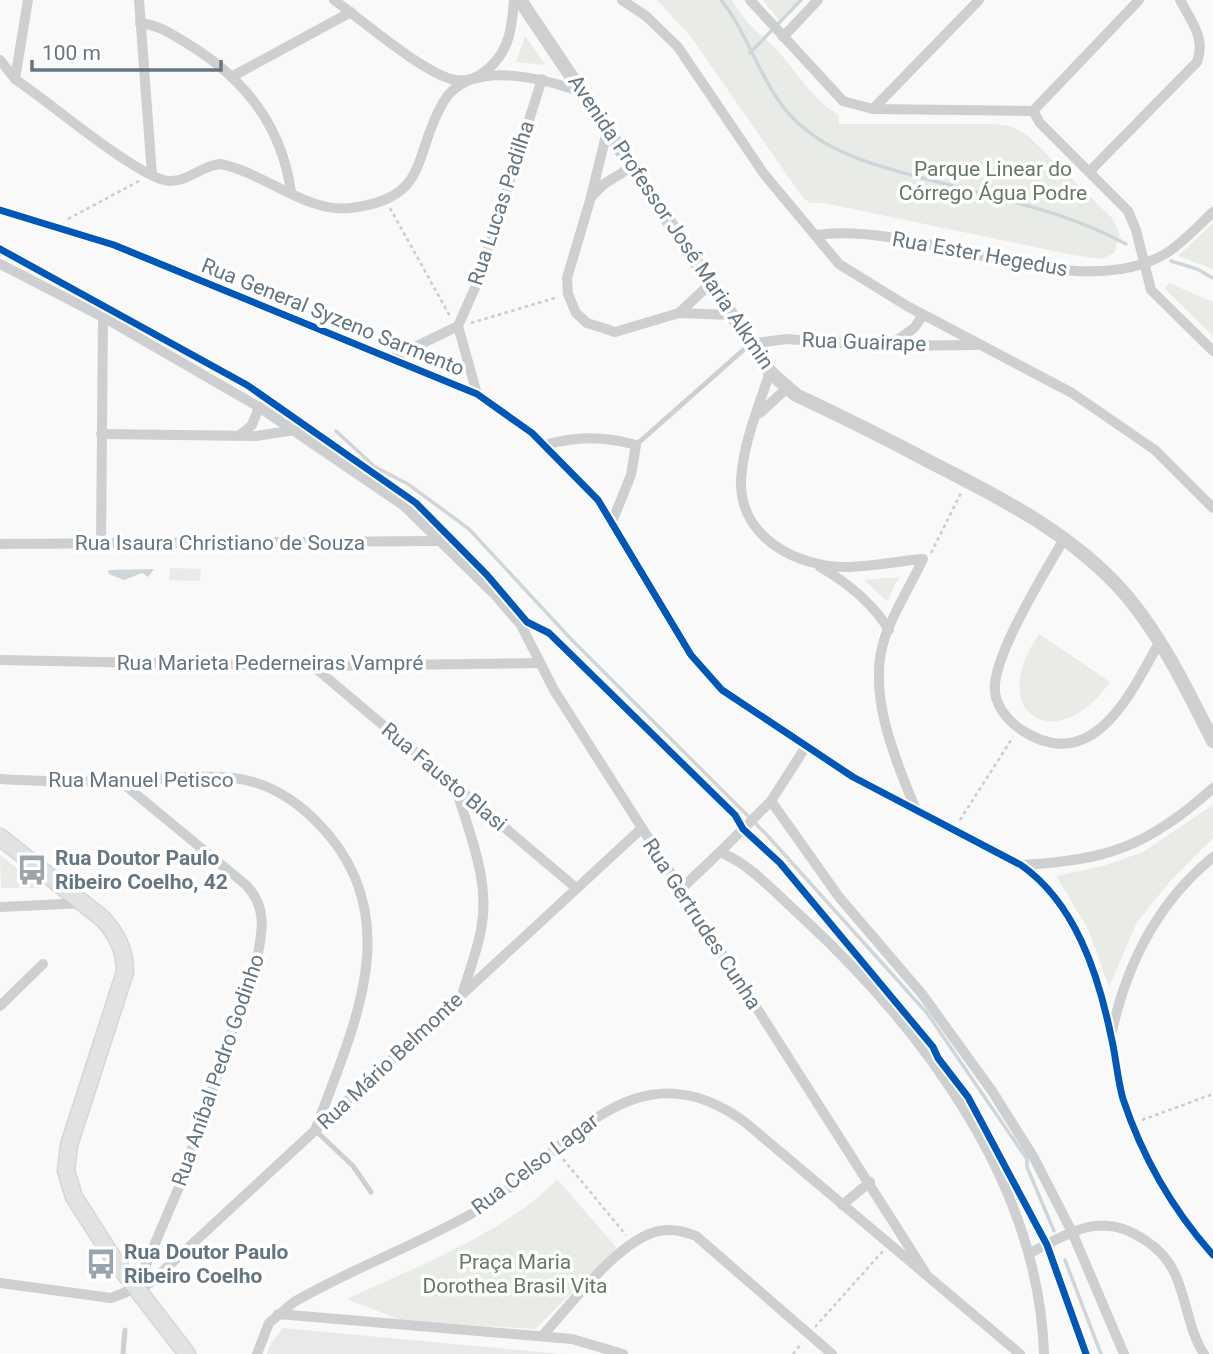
<svg xmlns="http://www.w3.org/2000/svg" width="1213" height="1354" viewBox="0 0 1213 1354" font-family="Roboto,sans-serif">
<style>
.built{fill:#e8e9e9}
.green{fill:#e8ebe6}
.water{fill:#ced6d9}
.lines{fill:none;stroke-linecap:round;stroke-linejoin:round}
.stream{stroke:#ced6d9;stroke-width:3.5}
.secondary-casing{stroke:#d5d6d7;stroke-width:19}
.path{stroke:#cbcccd;stroke-width:2.5;stroke-dasharray:3.5 3.5;stroke-linecap:butt}
.service{stroke:#cecfd0;stroke-width:5}
.minor{stroke:#cecfd0;stroke-width:10}
.tertiary{stroke:#cecfd0;stroke-width:14}
.secondary{stroke:#e1e2e2;stroke-width:16}
.cycleway-casing{stroke:#fff;stroke-width:11}
.cycleway{stroke:#0057b8;stroke-width:7}
.labels{text-anchor:middle;dominant-baseline:central;stroke-width:7;stroke-linejoin:round;paint-order:stroke}
.park-label{font-size:21px;fill:#687a64;stroke:#fff}
.street-label{font-size:21px;fill:#657683;stroke:#fff}
.poi-label{font-size:21px;font-weight:bold;fill:#657683;stroke:#fff;text-anchor:start}
</style>
<rect width="100%" height="100%" fill="#f9f9f9"/>
<!-- built -->
<polygon class="built" points="283,1328 562,1354 267,1354 271,1343"/>
<!-- green -->
<g class="green">
<path d="M657 0H732C743 21 758 32 775 48 796 70 811 99 839 115V124H994L1010 126 1026 134 1112 218 1120 234 1114 253 1103 259 1073 255 824 203H810L803 198 691 37Z"/>
<polygon points="763,0 803,0 781,23"/>
<polygon points="525,36 546,65 516,62"/>
<polygon points="1213,223 1213,269 1178,256"/>
<polygon points="1169,283 1213,302 1213,336 1165,289"/>
<polygon points="170,568 201,569 200,581 169,580"/>
<polygon points="899,577 887,601 864,580"/>
<path d="M1039 634 1110 682C1057 758 984 714 1039 634Z"/>
<polygon points="1213,805 1213,838 1172,879 1137,922 1109,987 1089,931 1056,876 1103,866 1143,852"/>
<polygon points="0,855 42,888 1,888"/>
<path d="M557 1179 617 1248 535 1329 403 1321 347 1299C409 1270 512 1230 557 1179Z"/>
</g>
<!-- water -->
<polygon class="water" points="154,569 148,577 142,573 124,580 109,574 108,570"/>
<g class="lines">
<!-- stream -->
<g class="stream">
<path d="M721 0C751 37 761 88 797 122 830 154 880 167 923 178 991 197 1064 210 1126 244"/>
<polyline points="750,53 801,0"/>
<polyline points="1171,261 1197,269 1213,278"/>
<polyline points="336,431 375,467 408,484 469,529 571,639 766,834 927,1013 1027,1159 1027,1167 1054,1231"/>
<polyline points="1065,1260 1101,1354"/>
</g>
<!-- secondary casing -->
<g class="secondary-casing">
<path id="secondary" d="M0 837 103 919C117 935 125 950 125 972L69 1145 66 1171 74 1197 113 1258 187 1354"/>
</g>
<!-- path -->
<g class="path">
<polyline points="390,208 451,318"/>
<polyline points="68,219 139,181"/>
<polyline points="471,323 558,297"/>
<polyline points="931,553 961,493"/>
<polyline points="960,820 1013,737"/>
<polyline points="1142,1120 1213,1094"/>
<polyline points="563,1159 626,1235"/>
<polyline points="815,1327 883,1251"/>
<polyline points="793,1354 802,1343"/>
</g>
<!-- service -->
<g class="service">
<polyline points="636,445 750,344"/>
<polyline points="315,1130 353,1166 371,1192"/>
<polyline points="123,1354 125,1330"/>
</g>
<!-- minor -->
<g class="minor">
<polyline points="139,0 152,175"/>
<path d="M334 0C362 20 424 74 455 80 469 82 479 77 489 68 510 50 512 26 514 0"/>
<polyline points="622,0 646,16 678,47 764,174 839,264 907,306 1072,393 1155,450 1213,508"/>
<polyline points="750,0 843,101 873,109 1033,111 1040,123 1128,211 1136,230 1151,290 1213,351"/>
<path d="M140 23C159 25 172 34 188 44 244 78 282 126 291 192"/>
<polyline points="783,37 818,0"/>
<path d="M0 60 15 79 33 92C58 110 143 180 169 181 187 182 203 165 220 164 264 172 305 213 350 208 432 199 412 153 444 101 470 58 547 79 583 93"/>
<polyline points="233,76 351,12"/>
<polyline points="15,79 28,0"/>
<polyline points="873,109 979,0"/>
<polyline points="1033,111 1139,0"/>
<polyline points="608,127 591,197 567,278 568,294 576,313 587,323 615,332 679,313 730,315"/>
<path d="M1089 172 1197 62C1206 38 1191 21 1180 0"/>
<polyline points="591,197 604,184 633,166"/>
<path d="M0 210 114 245 477 394 532 433 598 500 691 655 722 690 853 777 1021 865C1075 903 1098 973 1111 1036 1116 1056 1117 1078 1123 1099 1142 1156 1173 1210 1213 1255"/>
<path d="M816 235C920 220 1075 307 1165 254 1183 243 1198 226 1213 212"/>
<polyline points="0,264 103,317 259,407 403,505 496,596 521,625 554,690 925,1272"/>
<polyline points="679,313 710,284"/>
<polyline points="750,344 786,339 889,346 976,345"/>
<polyline points="889,346 914,328 923,315"/>
<polyline points="390,359 458,326"/>
<path d="M770 372C759 406 743 443 741 480 739 538 798 568 849 567 874 566 898 561 923 559 911 585 894 611 885 637 866 692 895 759 916 810"/>
<polyline points="477,394 458,326 478,281 542,79"/>
<polyline points="760,413 787,388"/>
<polyline points="101,434 256,436 295,430"/>
<polyline points="241,434 252,425 259,407"/>
<path d="M545 445C575 436 606 436 636 445L631 475 612 522"/>
<path d="M1064 539C1045 572 998 648 995 684 993 703 1006 719 1020 729 1093 778 1131 693 1160 641"/>
<polyline points="0,544 439,541"/>
<polyline points="101,544 103,317"/>
<path d="M820 567C848 583 872 602 889 630"/>
<polyline points="0,660 313,666 540,663"/>
<polyline points="313,666 575,887"/>
<path d="M0 779C40 781 82 783 122 781 159 780 196 774 233 778 265 781 294 799 316 821 410 915 354 1025 316 1128"/>
<path d="M120 781 246 885C267 907 263 930 257 958L179 1187 136 1288"/>
<path d="M456 788C469 833 491 882 481 930 477 951 469 972 463 992"/>
<polyline points="771,801 839,897 922,994 992,1091 1034,1158 1072,1232 1124,1354"/>
<polyline points="720,852 771,801 805,748"/>
<path d="M1021 865C1106 861 1149 846 1213 788"/>
<path d="M681 889 720 852C752 865 777 895 803 918 924 1030 1039 1184 1044 1354"/>
<polyline points="0,907 84,903"/>
<polyline points="0,1006 43,964"/>
<path d="M1112 1031C1127 963 1158 902 1213 857"/>
<polyline points="842,1205 870,1182"/>
<path d="M1030 1253C1072 1232 1102 1210 1145 1240 1157 1248 1168 1259 1174 1272 1187 1298 1188 1330 1204 1354"/>
<polyline points="0,1283 111,1298 150,1283 641,829"/>
<polyline points="278,1314 572,1339 623,1354"/>
<path d="M542 1336C570 1306 619 1239 659 1231 672 1228 684 1231 696 1236L832 1354"/>
<path d="M257 1354 269 1323 294 1302C351 1269 414 1246 471 1214 560 1163 629 1036 746 1123L1020 1354"/>
</g>
<!-- tertiary -->
<path class="tertiary" d="M520 0 770 372 796 395C843 417 889 440 934 464 1003 499 1074 535 1126 595 1163 639 1187 690 1213 741"/>
<!-- secondary -->
<use href="#secondary" class="secondary"/>
<!-- cycleway casing -->
<g class="cycleway-casing">
<g id="cycleway">
<path d="M0 210 114 245 477 394 532 433 598 500 691 655 722 690 853 777 1021 865C1075 903 1098 973 1111 1036 1116 1056 1117 1078 1123 1099 1142 1156 1173 1210 1213 1255"/>
<polyline points="0,249 247,385 416,503 487,575 527,622 549,633 735,815 743,829 780,863 933,1047 938,1058 968,1097 1047,1245 1086,1354"/>
</g>
</g>
<!-- cycleway -->
<use href="#cycleway" class="cycleway"/>
</g>
<!-- icons -->
<defs>
<g id="bus-bare" transform="scale(2.415)"><path d="M-5-6H5V4H4V6H2V4H-2V6H-4V4H-5ZM-3.5-4V0h7V-4ZM-3.5 1.2v1.5H-2V1.2ZM2 1.2v1.5H3.5V1.2Z" fill="#99a4ac" stroke="#fff" stroke-width="2.5" paint-order="stroke"/></g>
</defs>
<g fill-rule="evenodd">
<use href="#bus-bare" x="32" y="870"/>
<use href="#bus-bare" x="101" y="1264"/>
</g>
<g class="labels">
<!-- park labels -->
<g class="park-label">
<text x="993" y="169">Parque Linear do<tspan x="993" dy="24">Córrego Água Podre</tspan></text>
<text x="515" y="1262">Praça Maria<tspan x="515" dy="24">Dorothea Brasil Vita</tspan></text>
</g>
<!-- street labels -->
<g class="street-label">
<text transform="translate(501 203) rotate(-72)">Rua Lucas Padilha</text>
<text transform="translate(671 222) rotate(56)">Avenida Professor José Maria Alkmin</text>
<text transform="translate(980 254) rotate(10)">Rua Ester Hegedus</text>
<text transform="translate(333 317) rotate(22)">Rua General Syzeno Sarmento</text>
<text transform="translate(864 342) rotate(2)">Rua Guairape</text>
<text x="220" y="543">Rua Isaura Christiano de Souza</text>
<text x="270" y="663">Rua Marieta Pederneiras Vampré</text>
<text transform="translate(444 777) rotate(40)">Rua Fausto Blasi</text>
<text x="141" y="780">Rua Manuel Petisco</text>
<text transform="translate(702 924) rotate(57)">Rua Gertrudes Cunha</text>
<text transform="translate(390 1061) rotate(-43)">Rua Mário Belmonte</text>
<text transform="translate(218 1070) rotate(-71)">Rua Aníbal Pedro Godinho</text>
<text transform="translate(535 1164) rotate(-37)">Rua Celso Lagar</text>
</g>
<!-- poi labels -->
<g class="poi-label">
<text x="55" y="858">Rua Doutor Paulo<tspan x="55" dy="24">Ribeiro Coelho, 42</tspan></text>
<text x="124" y="1252">Rua Doutor Paulo<tspan x="124" dy="24">Ribeiro Coelho</tspan></text>
</g>
</g>
<!-- scale -->
<path d="M32 60v10h189v-10" fill="none" stroke="#657683" stroke-width="3.5"/>
<text x="42" y="60" font-size="21" fill="#657683" stroke="#ffffff" stroke-width="5" paint-order="stroke">100 m</text>
</svg>
